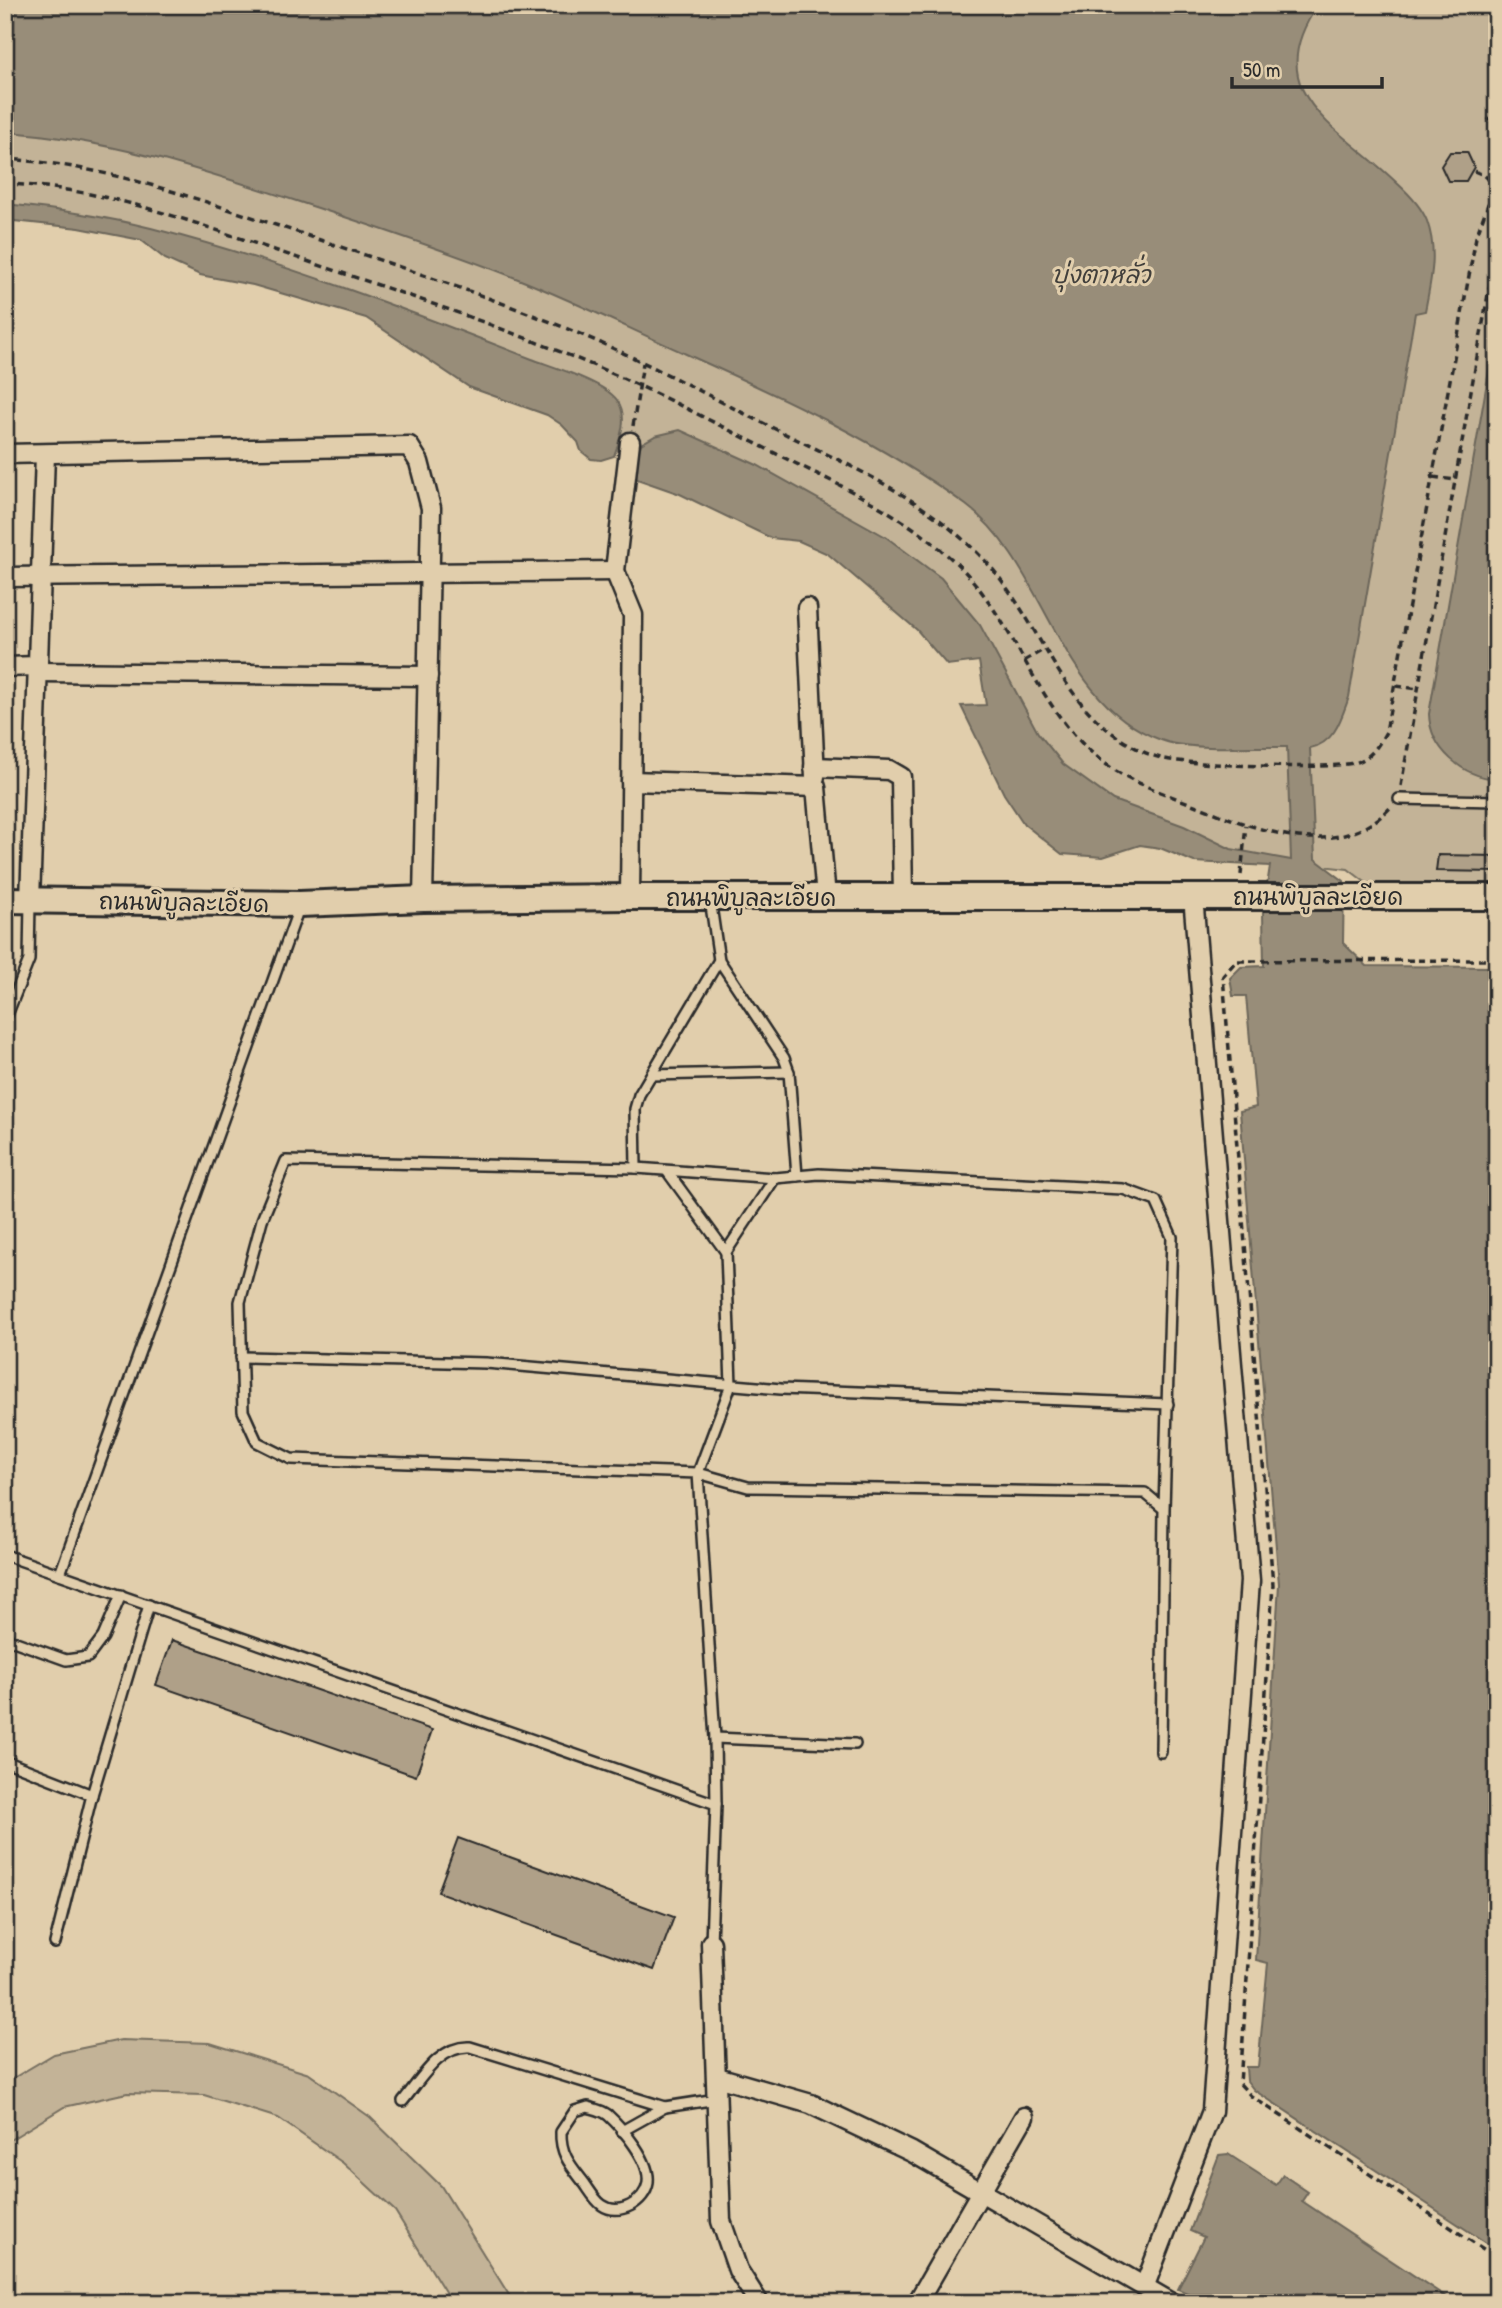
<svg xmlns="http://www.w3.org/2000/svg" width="1502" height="2308" viewBox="0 0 1502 2308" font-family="'Patrick Hand','Playpen Sans Thai',sans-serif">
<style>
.green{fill:#c3b397;stroke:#776f61;stroke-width:2}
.water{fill:#988d79;stroke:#6c665a;stroke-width:2}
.building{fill:#afa088;stroke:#2b2b2b;stroke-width:2}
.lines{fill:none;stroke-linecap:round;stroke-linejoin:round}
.lane-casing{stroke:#2b2b2b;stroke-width:14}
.street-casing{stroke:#2b2b2b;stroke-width:23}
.secondary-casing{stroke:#2b2b2b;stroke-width:30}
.path{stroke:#2b2b2b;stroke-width:3.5;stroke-dasharray:7 5;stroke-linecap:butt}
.lane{stroke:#e1ceac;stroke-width:9}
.street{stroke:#e1ceac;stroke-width:18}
.secondary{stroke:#e1ceac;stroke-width:24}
.labels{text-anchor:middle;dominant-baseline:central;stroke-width:6;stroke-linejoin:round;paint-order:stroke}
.street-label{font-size:23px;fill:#2b2b2b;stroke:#e1ceac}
.water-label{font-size:24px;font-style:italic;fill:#413f3b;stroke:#e1ceac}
</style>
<rect width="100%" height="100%" fill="#e1ceac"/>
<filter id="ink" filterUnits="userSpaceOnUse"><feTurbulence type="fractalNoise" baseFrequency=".0143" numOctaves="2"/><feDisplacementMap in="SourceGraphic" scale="14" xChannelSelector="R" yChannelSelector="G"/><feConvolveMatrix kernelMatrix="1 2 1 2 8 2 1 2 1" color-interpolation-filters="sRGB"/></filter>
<g filter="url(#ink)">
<!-- green -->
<g class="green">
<polygon points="5,5 1497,5 1497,885 1369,885 1348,869 1250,858 1114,809 1065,774 939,591 612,441 610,404 141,233 5,213"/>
<polygon points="121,2040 210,2043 309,2074 370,2117 441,2186 514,2303 452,2303 395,2211 343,2163 278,2118 204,2095 127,2093 64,2107 5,2143 5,2083 54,2054"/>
</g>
<!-- water -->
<g class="water">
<path d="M5 5H1318C1256 94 1341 128 1397 183 1408 193 1422 208 1427 221 1438 252 1431 280 1425 311L1415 313 1349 697C1341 719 1335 743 1310 748L1315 859 1344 881 1343 943 1367 966 1497 967V2250L1254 2090 1247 2081 1246 2067H1258L1268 1963 1256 1960 1279 1584 1240 1111 1256 1107 1246 996H1233L1230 978 1241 967 1264 966 1263 912 1270 866 1194 862 1160 848 1140 845 1103 857 1062 854 1024 824 1004 794 961 706 986 705 979 661 947 665 917 630 828 554 799 541 771 538 680 494 637 479 635 465 641 444 655 436 680 430 757 465 886 537 941 578 980 625 1038 733 1063 764 1113 800 1184 826 1231 849 1291 860 1287 747C1254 746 1189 751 1161 740 1058 703 1048 567 966 505 880 442 782 397 686 354 632 330 578 303 523 281 457 254 389 232 321 209 216 175 116 139 5 132Z"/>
<path d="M5 204C55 209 103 216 151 228 277 260 410 311 532 359 553 367 604 382 617 400 629 416 620 439 614 456L601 460 591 459 581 451 578 442 562 425 547 415 469 387 366 318 253 285 200 275 165 259 141 240 79 228 5 220Z"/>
<path d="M1497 325V779C1463 777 1430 749 1429 714Z"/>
<polygon points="1228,2154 1276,2185 1283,2175 1308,2192 1302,2201 1455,2303 1210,2303 1178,2289 1204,2237 1190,2231 1219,2155"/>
</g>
<!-- building -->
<g class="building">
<polygon points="1450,152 1467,152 1474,167 1466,181 1448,181 1441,166"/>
<polygon points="1438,855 1497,856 1497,872 1436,871"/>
<polygon points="172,1640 432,1730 416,1776 156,1685"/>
<polygon points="458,1838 674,1917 654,1970 438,1892"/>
</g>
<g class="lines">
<!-- lane casing -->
<g class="lane-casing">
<g id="lane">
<polyline points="1399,799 1497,801"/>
<polyline points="710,899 719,960 784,1058 789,1072 797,1176"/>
<polyline points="5,1020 29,960 30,901"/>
<polyline points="651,1075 789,1072"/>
<polyline points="636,1168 635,1109 639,1095 719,960"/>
<polyline points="667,1171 726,1252"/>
<polyline points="241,1357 486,1363 781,1389 1168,1404"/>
<polyline points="5,1555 716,1804 711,1943"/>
<polyline points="60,1574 300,905"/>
<polyline points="5,1638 66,1660 88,1657 103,1637 121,1595"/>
<polyline points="715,1738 855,1744"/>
<polyline points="1161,1752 1164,1509 1172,1237 1156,1201 1123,1189 819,1174 775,1178 636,1168 286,1161 262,1220 240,1302 243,1411 257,1442 291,1459 698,1473 748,1487 1145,1493 1164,1509"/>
<polyline points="5,1761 92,1795"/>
<polyline points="716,1804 715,1738 698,1473 731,1385 726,1252 775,1178"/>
<polyline points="55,1943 92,1795 149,1605"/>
<path d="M403 2101C421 2079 440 2045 470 2047L665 2107"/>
<path d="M588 2107C594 2109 602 2110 608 2115 623 2129 651 2161 648 2183 645 2202 619 2217 602 2205 595 2200 590 2191 585 2184 572 2167 560 2155 561 2132L575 2111Z"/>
<polyline points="622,2131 665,2107 717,2099"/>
</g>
</g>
<!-- street casing -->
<g class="street-casing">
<g id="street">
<polyline points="630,442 615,571 633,615 630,897"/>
<polyline points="5,454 409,446 419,462 431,508 423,899"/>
<polyline points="5,577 615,571"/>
<polyline points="807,608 815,777"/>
<polyline points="5,667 38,666"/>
<polyline points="38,672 428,676"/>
<polyline points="814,767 889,770 901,777 903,897"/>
<polyline points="631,781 816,787 826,897"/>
<polyline points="30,901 45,454"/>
<polyline points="711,1943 721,2221 738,2270 759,2303"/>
<polyline points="717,2077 811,2104 912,2152 1172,2303"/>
<polyline points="1145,2285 1212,2111 1250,1581 1193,896"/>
<polyline points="917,2303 1024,2117"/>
</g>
</g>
<!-- secondary casing -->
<g class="secondary-casing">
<polyline id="secondary" points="5,900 300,904 423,899 630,897 1497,897"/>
</g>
<!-- path -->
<g class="path">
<polyline points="1488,118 1497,124"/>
<path d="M5 159C109 165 199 200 297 232 399 267 503 300 603 344 656 367 707 395 759 421 823 453 890 481 946 525 969 544 990 563 1007 588 1050 648 1070 716 1140 750 1151 756 1166 760 1178 761 1208 765 1339 771 1360 761 1373 755 1379 744 1386 732L1476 237 1488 204 1497 191"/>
<polyline points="1474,171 1484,175 1497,187"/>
<path d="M5 184C103 187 192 222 283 253 387 288 491 322 592 365 651 389 708 420 765 448 821 477 882 502 932 542 946 554 961 566 973 581 1024 642 1045 726 1116 771 1141 786 1169 795 1197 806 1257 829 1337 864 1390 808"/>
<polyline points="633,426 643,363"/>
<polyline points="1433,477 1455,480"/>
<polyline points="1024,661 1045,649"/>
<polyline points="1396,686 1418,689"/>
<polyline points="1401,786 1497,244"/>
<polyline points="1241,875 1246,825"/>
<polyline points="1497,960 1236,961 1223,976 1273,1585 1240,2084 1251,2096 1497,2258"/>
</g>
<!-- lane -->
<use href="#lane" class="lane"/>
<!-- street -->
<use href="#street" class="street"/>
<!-- secondary -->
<use href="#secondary" class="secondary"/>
</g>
</g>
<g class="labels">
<!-- street labels -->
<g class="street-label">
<text x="1318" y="896">ถนนพิบูลละเอียด</text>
<text x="751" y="897">ถนนพิบูลละเอียด</text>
<text transform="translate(184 902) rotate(1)">ถนนพิบูลละเอียด</text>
</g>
<!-- water labels -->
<g class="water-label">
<text x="1101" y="274">บุ่งตาหลั่ว</text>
</g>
</g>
<!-- margin -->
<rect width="1502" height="2308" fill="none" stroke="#e1ceac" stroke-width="28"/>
<rect x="14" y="14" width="1474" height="2280" fill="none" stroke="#2b2b2b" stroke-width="2.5" filter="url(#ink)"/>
<!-- scale -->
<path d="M1232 77v10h150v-10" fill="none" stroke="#2b2b2b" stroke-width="3.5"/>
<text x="1243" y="77" font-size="21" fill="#2b2b2b" stroke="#e1ceac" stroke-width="5" paint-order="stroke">50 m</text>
</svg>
